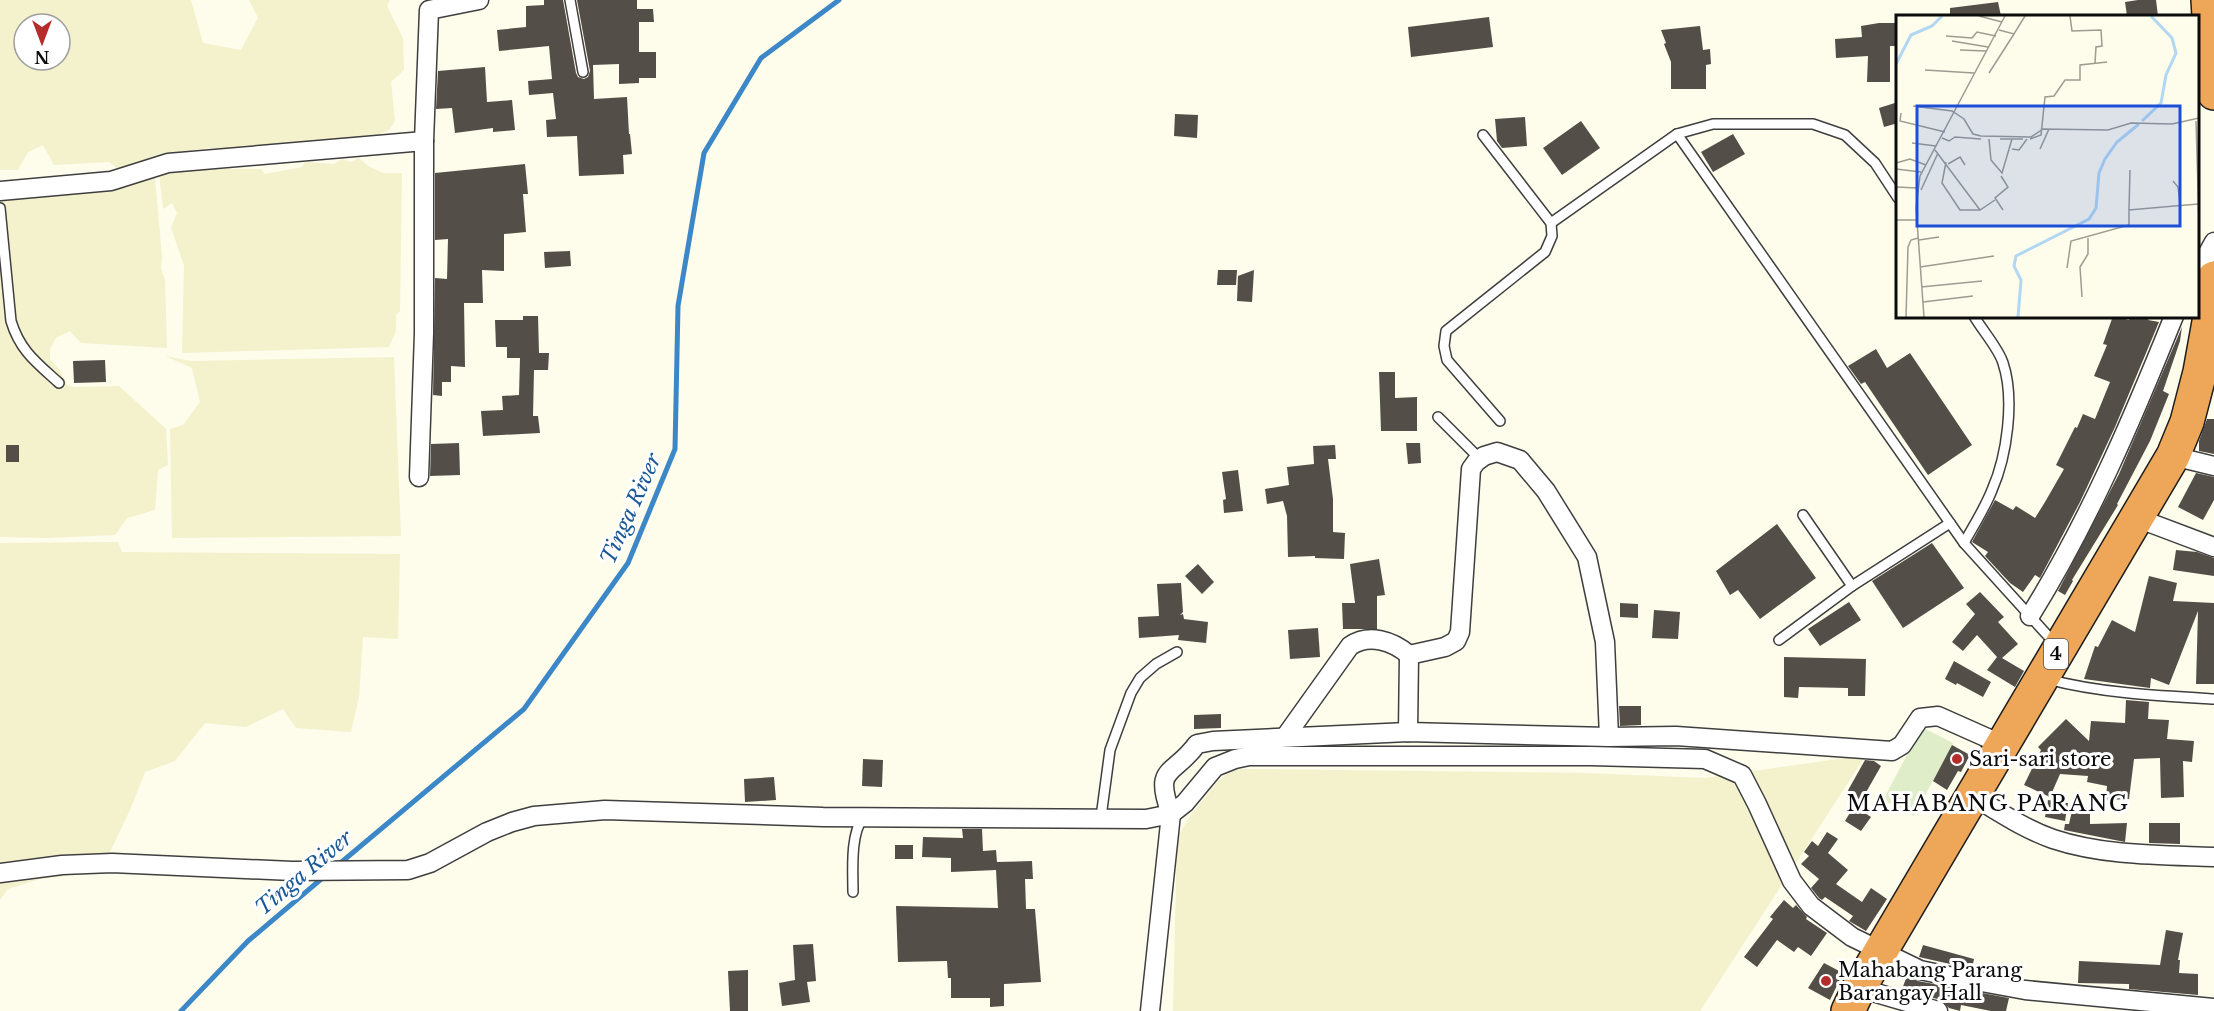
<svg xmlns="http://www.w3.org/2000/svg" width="2214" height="1011" viewBox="0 0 2214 1011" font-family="'Libre Baskerville',serif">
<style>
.farmland{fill:#f3f2cd;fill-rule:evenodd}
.pitch{fill:#dfeec8}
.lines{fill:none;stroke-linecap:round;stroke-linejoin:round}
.stream{stroke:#3c87c7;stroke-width:5}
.building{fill:#544e49}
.lane-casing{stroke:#3f3f3f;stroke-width:12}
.street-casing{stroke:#3f3f3f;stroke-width:21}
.highway-casing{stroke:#1d1d1d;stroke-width:36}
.lane{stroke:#fff;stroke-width:9}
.street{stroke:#fff;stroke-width:18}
.highway{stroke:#eea759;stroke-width:33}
.poi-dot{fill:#b52d2a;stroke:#fff;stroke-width:2}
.labels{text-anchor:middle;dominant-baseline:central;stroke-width:6;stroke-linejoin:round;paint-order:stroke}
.shield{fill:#fff;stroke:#555;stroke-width:1.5}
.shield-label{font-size:18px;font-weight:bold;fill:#0c0c0c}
.poi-label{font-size:20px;fill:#0c0c0c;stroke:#fff;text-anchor:start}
.water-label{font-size:21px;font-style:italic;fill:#1b5997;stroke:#fff}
.quarter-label{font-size:22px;letter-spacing:1.5px;fill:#0c0c0c;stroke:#fff}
.inset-river{fill:none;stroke:#b2d7f3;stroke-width:3}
.inset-road{fill:none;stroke:#9d9c92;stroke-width:1.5}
.view{fill:#1d4ed8;fill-opacity:0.15;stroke:#1d4ed8;stroke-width:3}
.inset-edge{fill:none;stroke:#0c0c0c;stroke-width:3}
</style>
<rect width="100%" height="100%" fill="#fefceb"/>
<!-- farmland -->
<g class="farmland">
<path d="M0 0H191L203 43 241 50 258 18 249 0H390L387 6 403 38 404 70 391 82 395 121 389 130 367 140 264 149 208 148 158 155 118 169 109 162 54 165 43 145 28 152 18 170H0ZM24 24H60V60H24Z"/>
<polygon points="359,158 368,166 383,173 402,173 400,311 396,315 396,331 389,347 182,353 184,265 171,228 177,213 172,203 163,209 159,173 171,169 261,169 265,174 302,167 305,162 334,164 342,159 351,162"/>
<polygon points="154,167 162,257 161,269 165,280 167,348 81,343 70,331 56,338 50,349 50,359 61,372 67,385 75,387 119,386 166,429 168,465 158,470 155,510 127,518 115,535 48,538 0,537 0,195"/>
<polygon points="165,356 191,361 394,357 401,536 172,538 170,429 183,425 200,402 192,368"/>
<polygon points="118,542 122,552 400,554 398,639 363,637 359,697 351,732 296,728 283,709 246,727 205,723 175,761 145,772 130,810 109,854 79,860 67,876 40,879 8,889 0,900 0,543"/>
<polygon points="1866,755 1700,1011 1173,1011 1177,837 1191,815 1218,781 1228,773 1240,769 1587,773 1705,778"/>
</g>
<!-- pitch -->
<polygon class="pitch" points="1922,727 1953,743 1914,816 1883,800"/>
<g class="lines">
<!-- stream -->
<g class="stream">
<polyline points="338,865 524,709 628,563 675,449 678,306 704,153 761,58 839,0"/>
<polyline points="181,1011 248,941 326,875"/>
</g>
</g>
<!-- building -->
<g class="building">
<polygon points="544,0 563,0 576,73 578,77 584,79 588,77 590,71 577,0 637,0 637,9 653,9 654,22 639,22 639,52 656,52 656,78 639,78 639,83 619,84 619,64 593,65 594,99 627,97 629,134 630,134 632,154 623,155 624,174 579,176 577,136 547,137 546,120 556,119 553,93 529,95 528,81 552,79 549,46 499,51 497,30 526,27 526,6 544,5"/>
<polygon points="2138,0 2156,0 2158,16 2127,16 2125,2"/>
<polygon points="1998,2 2001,16 1950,16 1950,8"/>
<polygon points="1489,17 1493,47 1411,57 1408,27"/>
<polygon points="1879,23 1898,23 1898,46 1890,46 1890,82 1867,82 1868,56 1836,58 1835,39 1862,37 1861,26"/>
<polygon points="1700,26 1703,50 1710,49 1711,64 1706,65 1706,89 1671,89 1671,62 1664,44 1666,43 1661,30"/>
<polygon points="485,67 487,102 512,100 515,130 493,132 493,128 455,133 452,108 436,109 438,71"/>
<polygon points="1898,102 1898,123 1884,127 1879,108"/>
<polygon points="1175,114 1198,115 1197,138 1174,136"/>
<polygon points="1525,117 1527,146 1502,148 1497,141 1495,119"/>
<polygon points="1581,121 1600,148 1562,175 1543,148"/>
<polygon points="1733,134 1745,154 1713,172 1701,152"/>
<polygon points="525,164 528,194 523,194 526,232 504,234 504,271 482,270 483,303 464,303 465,367 451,366 451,382 442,382 442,396 433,395 435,278 447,279 448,239 435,240 435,173"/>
<polygon points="570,251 571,266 545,268 544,252"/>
<polygon points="1218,270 1237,270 1236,285 1217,285"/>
<polygon points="1254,270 1252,302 1237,301 1238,276"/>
<polygon points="523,316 538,316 539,353 549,353 548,370 534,370 533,416 538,416 540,433 483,436 481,411 503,410 502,396 519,395 520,358 507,358 507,347 496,347 495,320 523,320"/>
<polygon points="2113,316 2129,320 2131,316 2150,316 2148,320 2159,322 2115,427 2080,502 2040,578 2035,575 2023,592 2010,583 1985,556 1988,552 1972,542 1995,500 2013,510 2016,506 2035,518 2045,502 2064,469 2056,465 2075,427 2077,428 2083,414 2095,419 2110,382 2094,376 2107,345 2103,344"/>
<polygon points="2182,327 2180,341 2163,391 2169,394 2150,441 2117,504 2118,505 2072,580 2073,581 2065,595 2058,591 2119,474"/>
<polygon points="1876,349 1887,368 1910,353 1972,445 1928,475 1865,382 1861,384 1848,366"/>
<polygon points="105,360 106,382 74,383 73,361"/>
<polygon points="1379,372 1395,372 1395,398 1417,397 1417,431 1381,431"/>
<polygon points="2207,419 2214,419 2214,454 2199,451 2199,441"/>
<polygon points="459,443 460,475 430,476 431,444"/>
<polygon points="1406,443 1420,443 1421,463 1408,464"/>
<rect x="6" y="445" width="13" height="17"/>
<polygon points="1335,445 1336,459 1328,459 1333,499 1333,532 1345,533 1344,559 1315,558 1315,556 1288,557 1287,516 1283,501 1267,504 1265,489 1289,485 1287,467 1314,464 1313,446"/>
<polygon points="1238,470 1243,511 1224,513 1223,500 1226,499 1222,472"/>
<polygon points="2196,473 2214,477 2214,500 2203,520 2178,507"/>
<polygon points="1777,524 1816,578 1760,619 1738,590 1730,595 1716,571"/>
<polygon points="1932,543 1964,588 1903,628 1872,581"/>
<polygon points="2176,550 2197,552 2214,558 2214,576 2173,570"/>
<polygon points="1379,559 1385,595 1377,596 1377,629 1343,629 1342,603 1355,603 1350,564"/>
<polygon points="1198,564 1214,582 1202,594 1185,576"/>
<polygon points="2149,576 2177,583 2173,601 2214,603 2214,684 2196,684 2198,611 2169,685 2151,678 2150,688 2084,679 2095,646 2098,647 2112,620 2135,632"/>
<polygon points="1181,583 1183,612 1180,615 1183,614 1184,619 1208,622 1206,643 1178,640 1179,635 1139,638 1138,617 1159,616 1157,584"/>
<polygon points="1980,592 2004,617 1998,622 2018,644 2002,658 2024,671 2015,687 1987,670 1997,657 1977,635 1963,651 1952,642 1975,614 1966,604"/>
<polygon points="1849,602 1861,620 1820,646 1808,629"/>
<polygon points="1620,603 1638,604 1638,618 1620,617"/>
<polygon points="1654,610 1680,612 1678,639 1652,638"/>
<polygon points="1318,628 1320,657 1290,659 1288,630"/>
<polygon points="1784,657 1866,659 1865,696 1848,696 1848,688 1799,687 1798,698 1784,697"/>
<polygon points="1954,661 1991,682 1983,697 1957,683 1956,685 1945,679"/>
<polygon points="2126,700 2149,702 2148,719 2169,720 2167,739 2194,741 2192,762 2183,761 2184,797 2161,798 2160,758 2134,759 2129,799 2106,800 2107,786 2087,782 2088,776 2060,774 2050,797 2024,785 2041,750 2038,747 2066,719 2089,741 2091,721 2125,723"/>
<polygon points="1619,706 1641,706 1641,725 1620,726"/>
<polygon points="1221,714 1221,728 1194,729 1194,715"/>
<polygon points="1952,745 1970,755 1961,772 1958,771 1947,790 1933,781"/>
<polygon points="863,759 883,760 882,787 862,786"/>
<polygon points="1865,760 1874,761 1881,766 1860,803 1846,794"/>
<polygon points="774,777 776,800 745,802 744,779"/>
<polygon points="2048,800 2068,803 2065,821 2045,817"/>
<polygon points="1854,806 1871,817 1861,831 1845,821"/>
<polygon points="2072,811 2090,814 2090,824 2127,823 2125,842 2064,830 2065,824 2069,824"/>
<polygon points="2149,823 2180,823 2180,844 2149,843"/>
<polygon points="962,829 982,829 983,851 996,850 997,862 1032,861 1033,879 1025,879 1026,909 1035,909 1041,982 1004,984 1004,1006 990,1007 990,998 951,998 951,978 948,978 947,961 898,962 896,906 998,908 996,870 951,872 951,858 922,857 923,837 963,838"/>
<polygon points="1827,832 1838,839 1828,853 1848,870 1836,884 1862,902 1871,888 1887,899 1866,931 1849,921 1853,916 1825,897 1822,900 1819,898 1811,888 1819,879 1801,864 1809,856 1804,852 1812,841 1818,846"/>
<rect x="895" y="845" width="18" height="14"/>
<polygon points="1784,900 1793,908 1796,905 1807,917 1806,919 1827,933 1811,956 1798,947 1794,952 1777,940 1757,967 1744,957 1773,919 1770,917"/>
<polygon points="2166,930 2183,933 2178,960 2180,960 2179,973 2198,974 2198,995 2129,989 2129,984 2078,983 2079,961 2160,965"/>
<polygon points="813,944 816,981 807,982 810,1002 782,1006 779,983 795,980 793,945"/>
<polygon points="1923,945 1974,959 1972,969 1919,957"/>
<polygon points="1824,963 1843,973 1830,1000 1808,988"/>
<polygon points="748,970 748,1011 730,1011 728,971"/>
<polygon points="1907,976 1918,981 2009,998 2006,1011 1991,1011 1961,1005 1960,1011 1949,1008 1941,1000 1902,989"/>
</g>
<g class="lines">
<!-- lane casing -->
<g class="lane-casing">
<g id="lane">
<polyline points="570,0 583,72"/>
<polyline points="1677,134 1964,543 2049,637 2057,643"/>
<polyline points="1483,135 1551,223 1552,236 1545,252 1446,331 1444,346 1447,360 1500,421"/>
<path d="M0 208 11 321C20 351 37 363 59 383"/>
<polyline points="1551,223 1677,134 1713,124 1813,124 1845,135 1875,163 1898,198"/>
<polyline points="1438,417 1480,459"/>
<polyline points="1803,515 1852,586 1950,523"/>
<path d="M1964 543C1974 525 1985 508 1992 490 2007 456 2015 399 2003 363 1999 349 1982 330 1974 316"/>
<polyline points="1779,640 1852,586"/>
<path d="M2047 679C2099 693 2160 696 2214 699"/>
<polyline points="1101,817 1110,750 1131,693 1140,678 1156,664 1177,652"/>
<path d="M853 892C853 872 850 834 863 818"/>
</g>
</g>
<!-- street casing -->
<g class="street-casing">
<g id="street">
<polyline points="424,141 429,10 479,0"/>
<polyline points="0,191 111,181 168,163 424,141 424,333 419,477"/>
<polyline points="2198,271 2214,242"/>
<polyline points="2173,456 2214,466"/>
<polyline points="2137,518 2214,547"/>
<path d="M2030 616C2089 521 2132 420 2174 316"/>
<polyline points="1408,732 1409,655 1445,647 1456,641 1460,632 1471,469 1476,462 1484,456 1497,452 1520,460 1546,491 1587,557 1605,642 1609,737"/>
<path d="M1285 737 1350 646C1369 633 1393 641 1409 655"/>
<path d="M1971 795C1998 811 2024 829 2053 839 2104 856 2161 855 2214 857"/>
<polyline points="0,873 62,865 112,863 292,871 408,870 430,863 487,832 512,822 534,816 605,810 823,817 1146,819 1171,814 1185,803 1215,767 1235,759 1249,756 1591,756 1705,759 1742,775 1757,804 1792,881 1811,906 1852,937 1920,970 1949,976 2025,990 2214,1008"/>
<polyline points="1859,988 1938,1011"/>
<path d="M1150 1011 1171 814C1153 765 1173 777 1197 744L1213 741 1408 732 1609 737 1676 736 1892 751 1902 745 1920 718 1938 716 2001 744"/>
</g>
</g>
<!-- highway casing -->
<g class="highway-casing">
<g id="highway">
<polyline points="2208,0 2214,93"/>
<polyline points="1848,1011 1859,988 2173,456 2187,422 2200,372 2209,322 2214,278"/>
</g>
</g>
<!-- lane -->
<use href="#lane" class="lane"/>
<!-- street -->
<use href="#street" class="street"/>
<!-- highway -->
<use href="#highway" class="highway"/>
</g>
<!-- markers -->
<g class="poi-dot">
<circle cx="1957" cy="759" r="6"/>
<circle cx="1826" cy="981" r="6"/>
</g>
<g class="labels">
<!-- shield labels -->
<rect class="shield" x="2044" y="639" width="24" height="30" rx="4.5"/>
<g class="shield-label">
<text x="2056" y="654">4</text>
</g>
<!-- poi labels -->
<g class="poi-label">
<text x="1969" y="759">Sari-sari store</text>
<text x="1838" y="970">Mahabang Parang<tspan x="1838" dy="23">Barangay Hall</tspan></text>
</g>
<!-- water labels -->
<g class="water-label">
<text transform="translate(631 509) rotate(-66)">Tinga River</text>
<text transform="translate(304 873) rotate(-40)">Tinga River</text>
</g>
<!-- quarter labels -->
<g class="quarter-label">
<text x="1988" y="803">MAHABANG PARANG</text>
</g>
</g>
<!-- overview -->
<g transform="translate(1896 15)">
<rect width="303" height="303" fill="#fefceb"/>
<path class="inset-river" d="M0 49 15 20 36 11 46 1M246 106 265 88 270 60 280 38 276 23 255 1M122 302 125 265 118 251 120 241 193 204 200 193 203 158 209 144 221 127 243 109"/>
<path class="inset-road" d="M83 1 106 7M174 1 176 16 205 15 206 31 200 32 199 48M103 15 118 19 129 1M50 21 76 23 81 17 100 21M56 26 92 32M64 35 90 36M29 55 78 58M93 58 118 19M17 91 56 96 68 104 77 119 85 121 135 122 147 114 212 115 235 108 276 109 303 103M5 98 4 106 49 117M300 106 303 209M46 123 53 126 59 122 85 124M93 124 95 145 106 158 116 124M104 124H127M134 124 145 120 149 82 158 81 169 65H184V50L211 47M16 128 40 131M116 134 123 135 131 124M144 134 153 114M39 135 84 195M50 147 46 168 64 195H84L99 185M0 148 14 144 30 150M52 149 64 142 69 150M0 154 25 157M234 155 233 195 302 189M105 161 112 172 99 183 107 195M277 166 282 172 284 189M0 172 21 173M25 175 42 138M0 205H20M23 225 43 222M24 252 98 241M171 253 175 226 233 210V195M25 272 86 266M186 282 184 252 192 239V223M27 287 77 281M10 302 12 232 15 225 22 223M28 302 20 192 24 161 109 1"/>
<path class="view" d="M21 91H284V211H21Z"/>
<rect width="303" height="303" class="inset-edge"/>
</g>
<!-- north arrow -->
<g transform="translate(42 42) rotate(180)"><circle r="28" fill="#ffffff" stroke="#9e9e9e" stroke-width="1.5"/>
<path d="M0-4.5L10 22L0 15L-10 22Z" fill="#b52d2a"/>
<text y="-9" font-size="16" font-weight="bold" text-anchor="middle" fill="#0c0c0c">N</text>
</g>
</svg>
